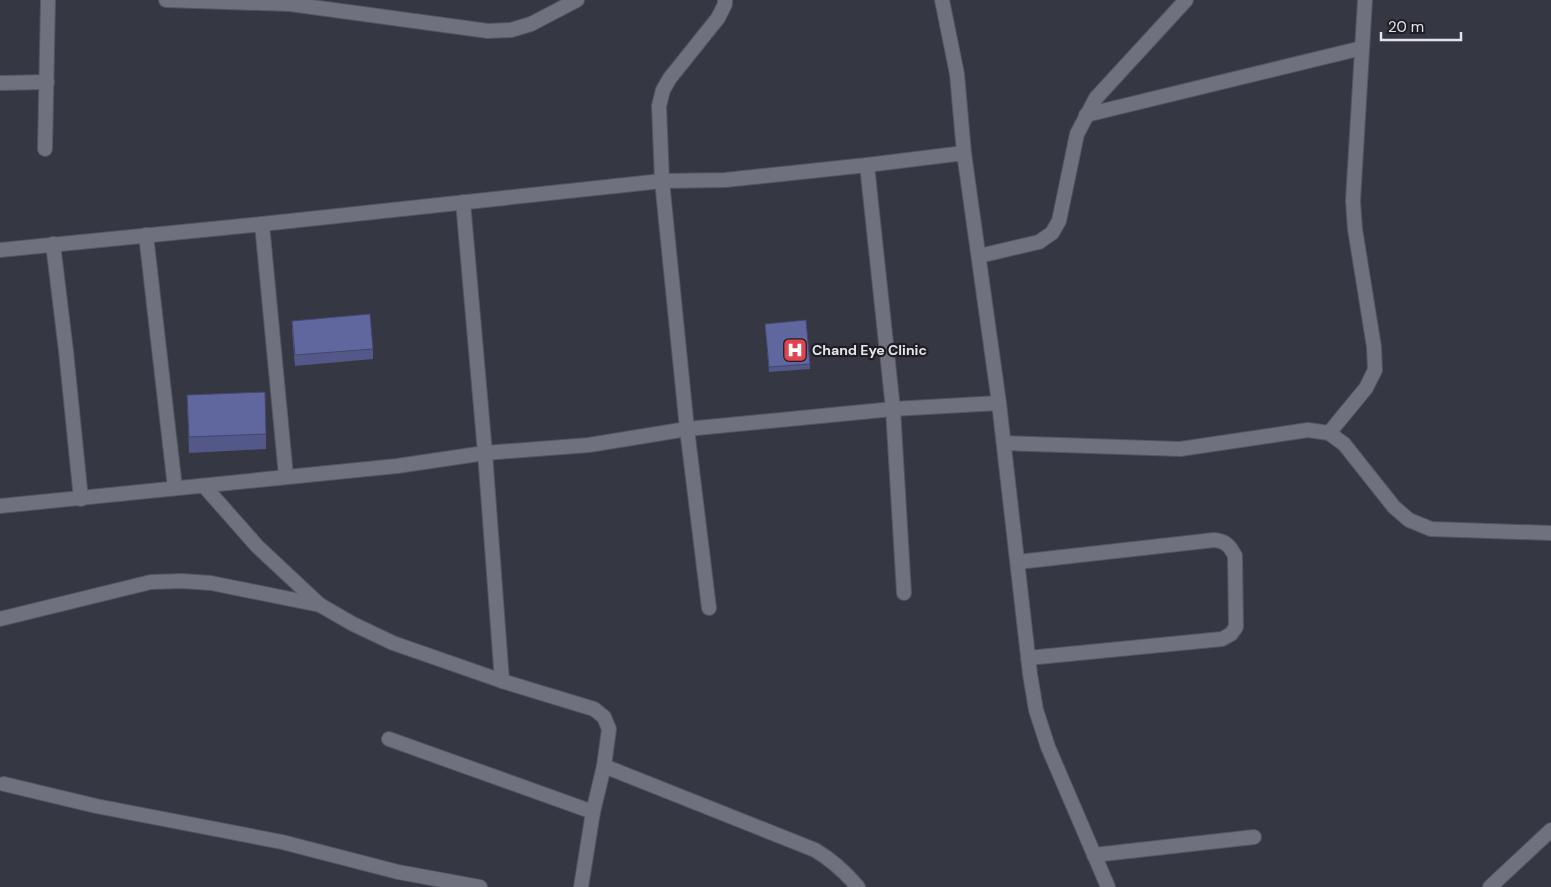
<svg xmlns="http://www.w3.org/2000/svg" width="1551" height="887" viewBox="0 0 1551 887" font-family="'DM Sans',sans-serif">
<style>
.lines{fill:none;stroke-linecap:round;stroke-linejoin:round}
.minor-casing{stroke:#53555f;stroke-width:16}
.minor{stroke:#6f717f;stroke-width:14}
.wall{fill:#535888}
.building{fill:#60669e;stroke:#43476f}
.labels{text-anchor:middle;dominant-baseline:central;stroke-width:4.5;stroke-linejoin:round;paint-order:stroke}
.poi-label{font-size:14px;font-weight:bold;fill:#e2e3eb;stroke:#1e1e24;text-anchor:start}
</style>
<rect width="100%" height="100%" fill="#353743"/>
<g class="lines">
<!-- minor casing -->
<g class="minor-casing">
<g id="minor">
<polyline points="166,0 290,4 488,31 511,30 531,24 577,0"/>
<polyline points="942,0 957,74 964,153 999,403 1030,674 1036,710 1048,747 1108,887"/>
<polyline points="0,83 47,82"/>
<polyline points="1086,115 1362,48"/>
<polyline points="45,149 48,0"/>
<polyline points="867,165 893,409 904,593"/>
<polyline points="463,202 485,453 502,681"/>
<polyline points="262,224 286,476"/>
<polyline points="146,235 175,488"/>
<polyline points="53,244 66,351 81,499"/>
<polyline points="0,250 262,224 662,181 725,180 867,165 964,153"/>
<polyline points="979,256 1039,242 1052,233 1059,221 1077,134 1096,98 1186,0"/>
<polyline points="1329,433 1366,388 1375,370 1374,347 1355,229 1353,201 1365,0"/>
<polyline points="1004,443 1180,449 1308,430 1329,433 1344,444 1394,507 1409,520 1431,529 1551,533"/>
<polyline points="204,486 257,546 320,605"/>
<polyline points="0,506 397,466 485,453 589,445 687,429 893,409 999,403"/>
<path d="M1018 562 1214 540C1226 541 1230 546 1235 556L1236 627 1231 634 1222 639 1028 658"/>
<polyline points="709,608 687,429 662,181 659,106 663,90 670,78 718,18 725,4 725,0"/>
<polyline points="0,619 151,582 182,581 211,583 320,605 353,624 393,643 502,681 594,709 604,717 609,729 604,766 593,812 581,887"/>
<polyline points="389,739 593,812"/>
<path d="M604 766 815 850C832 860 845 872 858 887"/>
<polyline points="4,784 96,806 282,842 398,872 480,887"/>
<polyline points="1094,855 1254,837"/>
<polyline points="1490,887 1551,830"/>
</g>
</g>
<!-- minor -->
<use href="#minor" class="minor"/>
</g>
<!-- wall -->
<g class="wall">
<polygon points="292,321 373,349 373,359 295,366 292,331"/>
<polygon points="765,324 810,364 810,369 769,372"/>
<polygon points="187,395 266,434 266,449 189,453"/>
</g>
<!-- building -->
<g class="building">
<polygon points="370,314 373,349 295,355 292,321"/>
<polygon points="806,320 810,364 769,367 765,324"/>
<polygon points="265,392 266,434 189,437 187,395"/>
</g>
<!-- icons -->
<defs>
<g id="hospital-square" transform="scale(1.25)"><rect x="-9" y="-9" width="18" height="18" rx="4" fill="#e0444e" stroke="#1e1e24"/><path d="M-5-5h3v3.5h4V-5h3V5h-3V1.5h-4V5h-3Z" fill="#fff"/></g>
</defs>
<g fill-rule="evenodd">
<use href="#hospital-square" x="795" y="350"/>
</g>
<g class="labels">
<!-- poi labels -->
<g class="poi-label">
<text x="812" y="350">Chand Eye Clinic</text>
</g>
</g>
<!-- scale -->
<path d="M1381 32v8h80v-8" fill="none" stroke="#e2e3eb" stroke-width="2.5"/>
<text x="1388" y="32" font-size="15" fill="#e2e3eb" stroke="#1e1e24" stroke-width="4" paint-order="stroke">20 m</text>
</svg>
